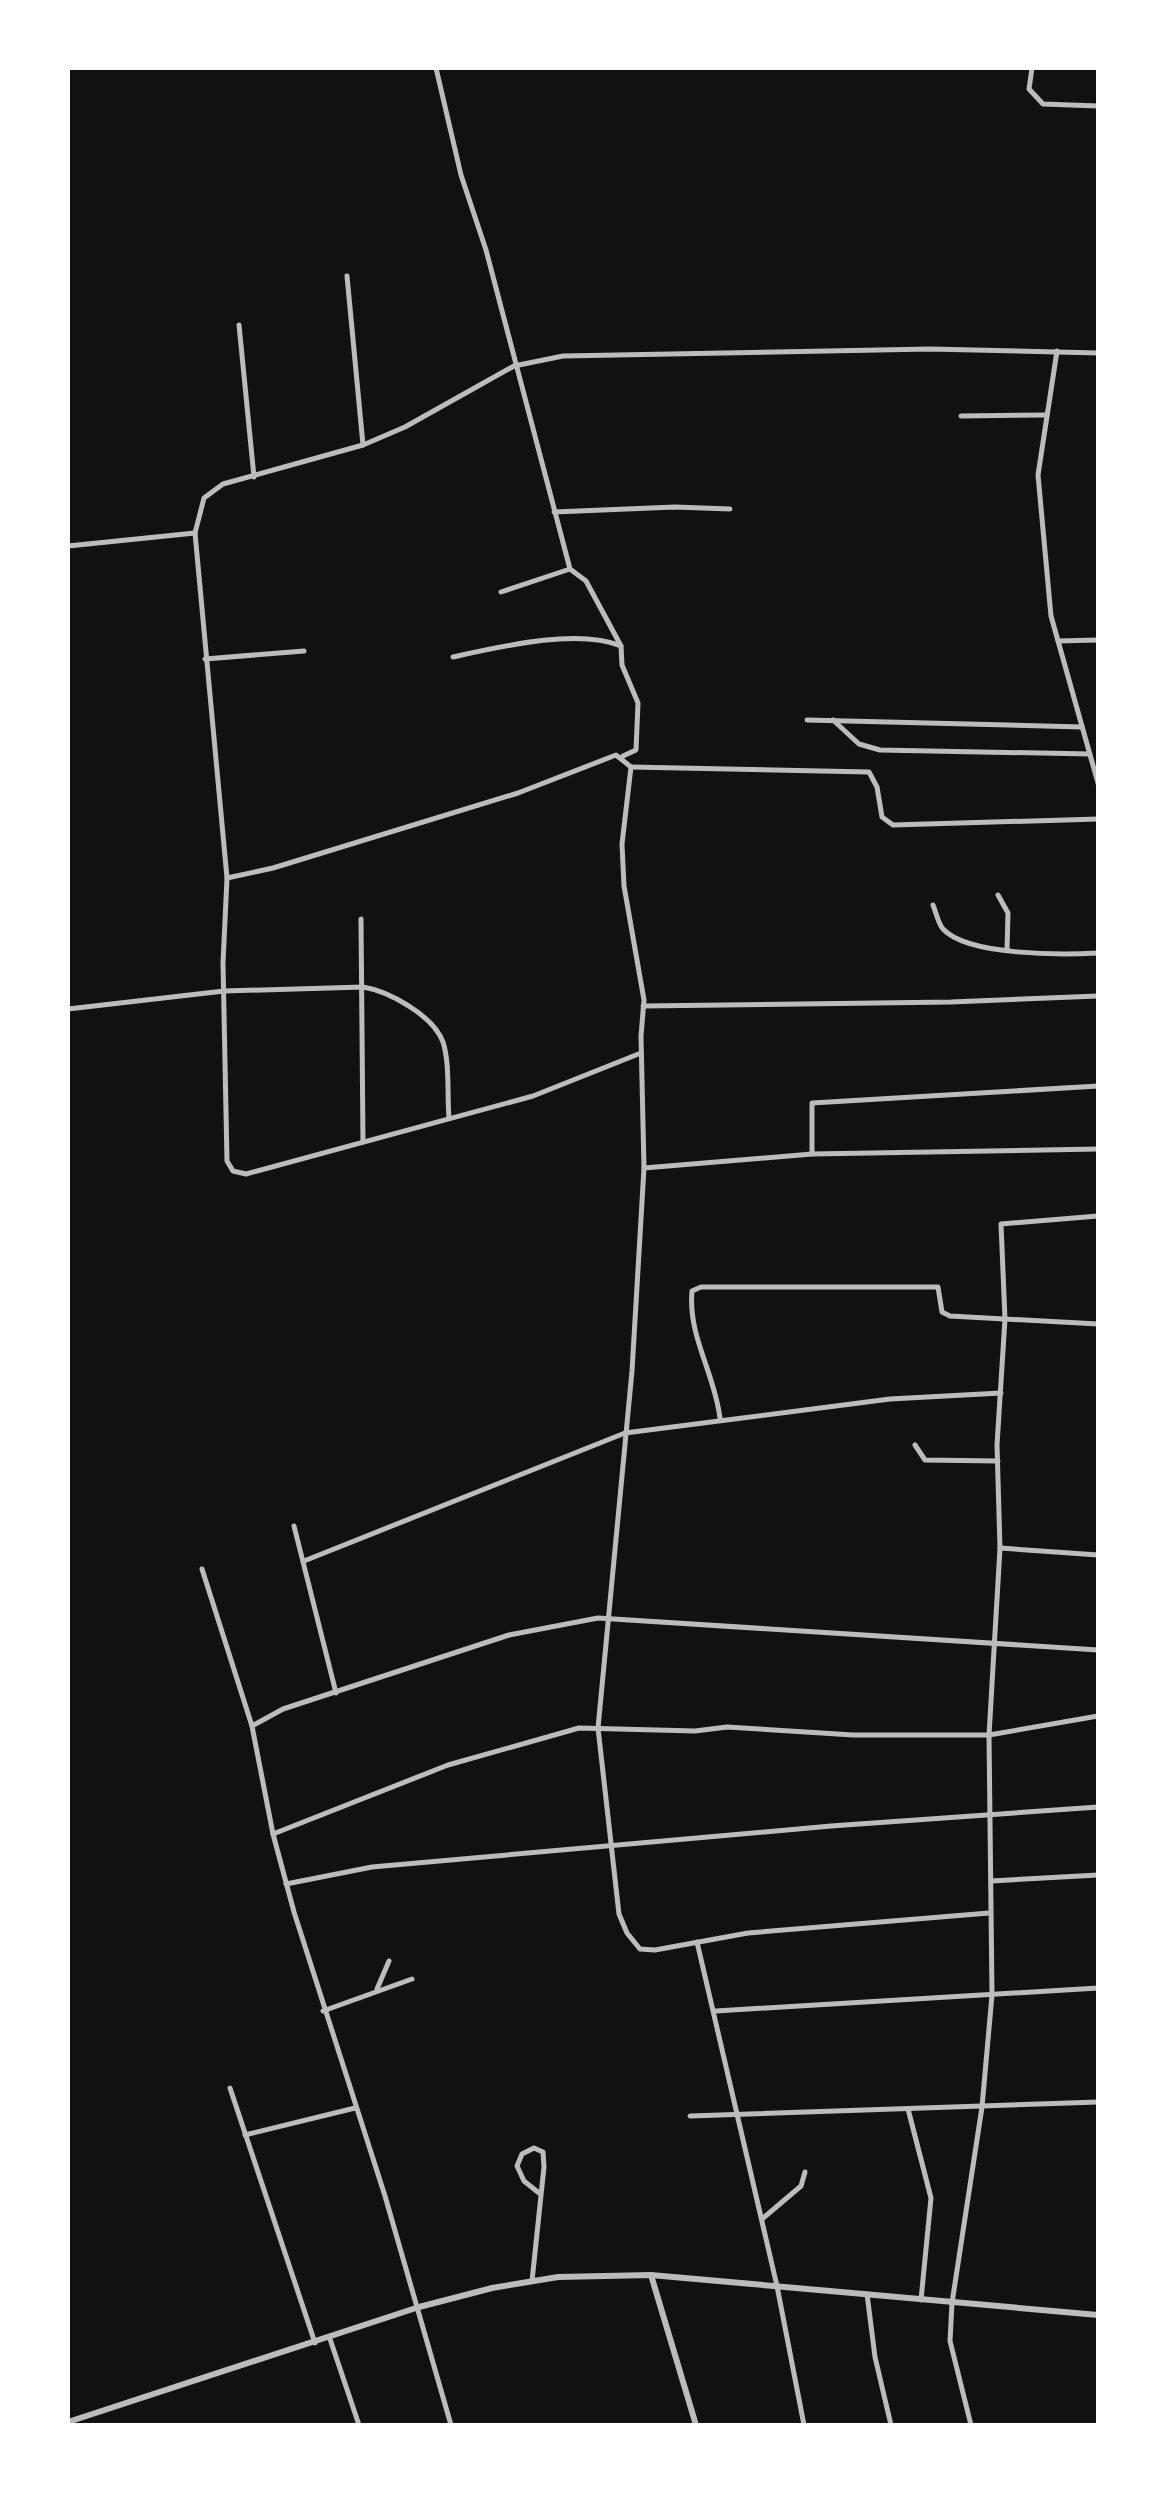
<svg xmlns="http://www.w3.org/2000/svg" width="1166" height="2493" viewBox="0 0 1166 2493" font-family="'Roboto Condensed',sans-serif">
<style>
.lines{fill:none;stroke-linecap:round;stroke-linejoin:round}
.minor{stroke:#bcbcbc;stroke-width:5}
.tertiary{stroke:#bcbcbc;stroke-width:6}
</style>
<rect width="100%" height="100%" fill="#111"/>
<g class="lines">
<!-- minor -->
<g class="minor">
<polyline points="436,68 461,175 486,250 570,569 586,581 621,646 622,665 638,703 636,750 623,756"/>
<polyline points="1032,68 1029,89 1043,104 1098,106"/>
<polyline points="347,276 363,445"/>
<polyline points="239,325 254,477"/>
<polyline points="1057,351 1038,475 1051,616 1098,783"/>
<polyline points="961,416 1047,415"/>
<polyline points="554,512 675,507 730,509"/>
<polyline points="68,546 195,533"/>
<polyline points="501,592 570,569"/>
<polyline points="1058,641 1098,640"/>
<path d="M453 657C499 647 577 628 621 646"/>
<polyline points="205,659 304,651"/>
<polyline points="807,720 1082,727"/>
<polyline points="833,720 859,744 880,750 1090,754"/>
<polyline points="631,767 869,772 877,787 882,817 893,825 1098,819"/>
<polyline points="227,878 273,868 518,793 616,755 631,767 622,844 624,886 644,1000 641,1036 644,1168 632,1371 598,1728 619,1914 627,1933 640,1949 655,1950 748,1933 989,1913"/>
<polyline points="998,895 1008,913 1007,949"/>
<path d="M933 905C936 912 938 923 943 929 968 956 1063 955 1098 953"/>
<polyline points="361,919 363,1142"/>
<polyline points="643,1006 951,1002 1098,996"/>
<path d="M68 1009 224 991 363 987C388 991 433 1015 443 1042 450 1064 447 1095 449 1118"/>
<polyline points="641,1053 533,1096 246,1174 233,1171 227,1161 223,963 227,878 195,533 204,498 223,484 363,445 405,427 514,366 563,356 930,349 1098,353"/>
<polyline points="812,1154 812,1103 1098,1086"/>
<polyline points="644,1168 812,1154 1098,1149"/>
<path d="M720 1418C714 1371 688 1337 692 1291L701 1287H938L942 1312 950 1316 1098 1324"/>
<polyline points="915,1445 925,1460 998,1461"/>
<polyline points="294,1526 336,1693"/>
<polyline points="1000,1548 1098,1555"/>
<polyline points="304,1561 625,1433 890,1399 1001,1393"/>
<polyline points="202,1569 252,1726"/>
<polyline points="273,1834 448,1765 579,1728 695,1731 727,1727 853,1735 989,1735 1098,1716"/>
<polyline points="991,1881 1098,1875"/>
<polyline points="286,1884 372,1867 831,1826 1098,1807"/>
<polyline points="697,1942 777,2286 804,2425"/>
<polyline points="377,1989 389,1961"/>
<polyline points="323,2011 412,1979"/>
<polyline points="716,2011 1098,1988"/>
<polyline points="230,2088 315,2343"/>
<polyline points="908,2109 931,2198 921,2300"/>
<polyline points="690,2116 1098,2102"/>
<polyline points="245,2135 355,2108"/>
<polyline points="762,2219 801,2186 805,2172"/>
<polyline points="532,2281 544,2167 543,2152 534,2148 522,2154 517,2166 524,2181 539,2193"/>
<polyline points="867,2294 875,2357 891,2425"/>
<polyline points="330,2339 359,2425"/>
<polyline points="451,2425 385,2196 294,1912 273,1834 252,1726 283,1709 509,1635 598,1618 1098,1650"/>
<polyline points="971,2425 950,2341 952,2303 982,2107 992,1995 989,1735 1000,1548 997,1445 1005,1319 1001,1224 1098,1216"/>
</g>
<!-- tertiary -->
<g class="tertiary">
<polyline points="651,2275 696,2425"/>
<polyline points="68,2422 419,2307 492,2288 558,2277 651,2275 1098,2315"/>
</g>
</g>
<!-- border -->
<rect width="1166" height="2493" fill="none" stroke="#ffffff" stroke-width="140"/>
</svg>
